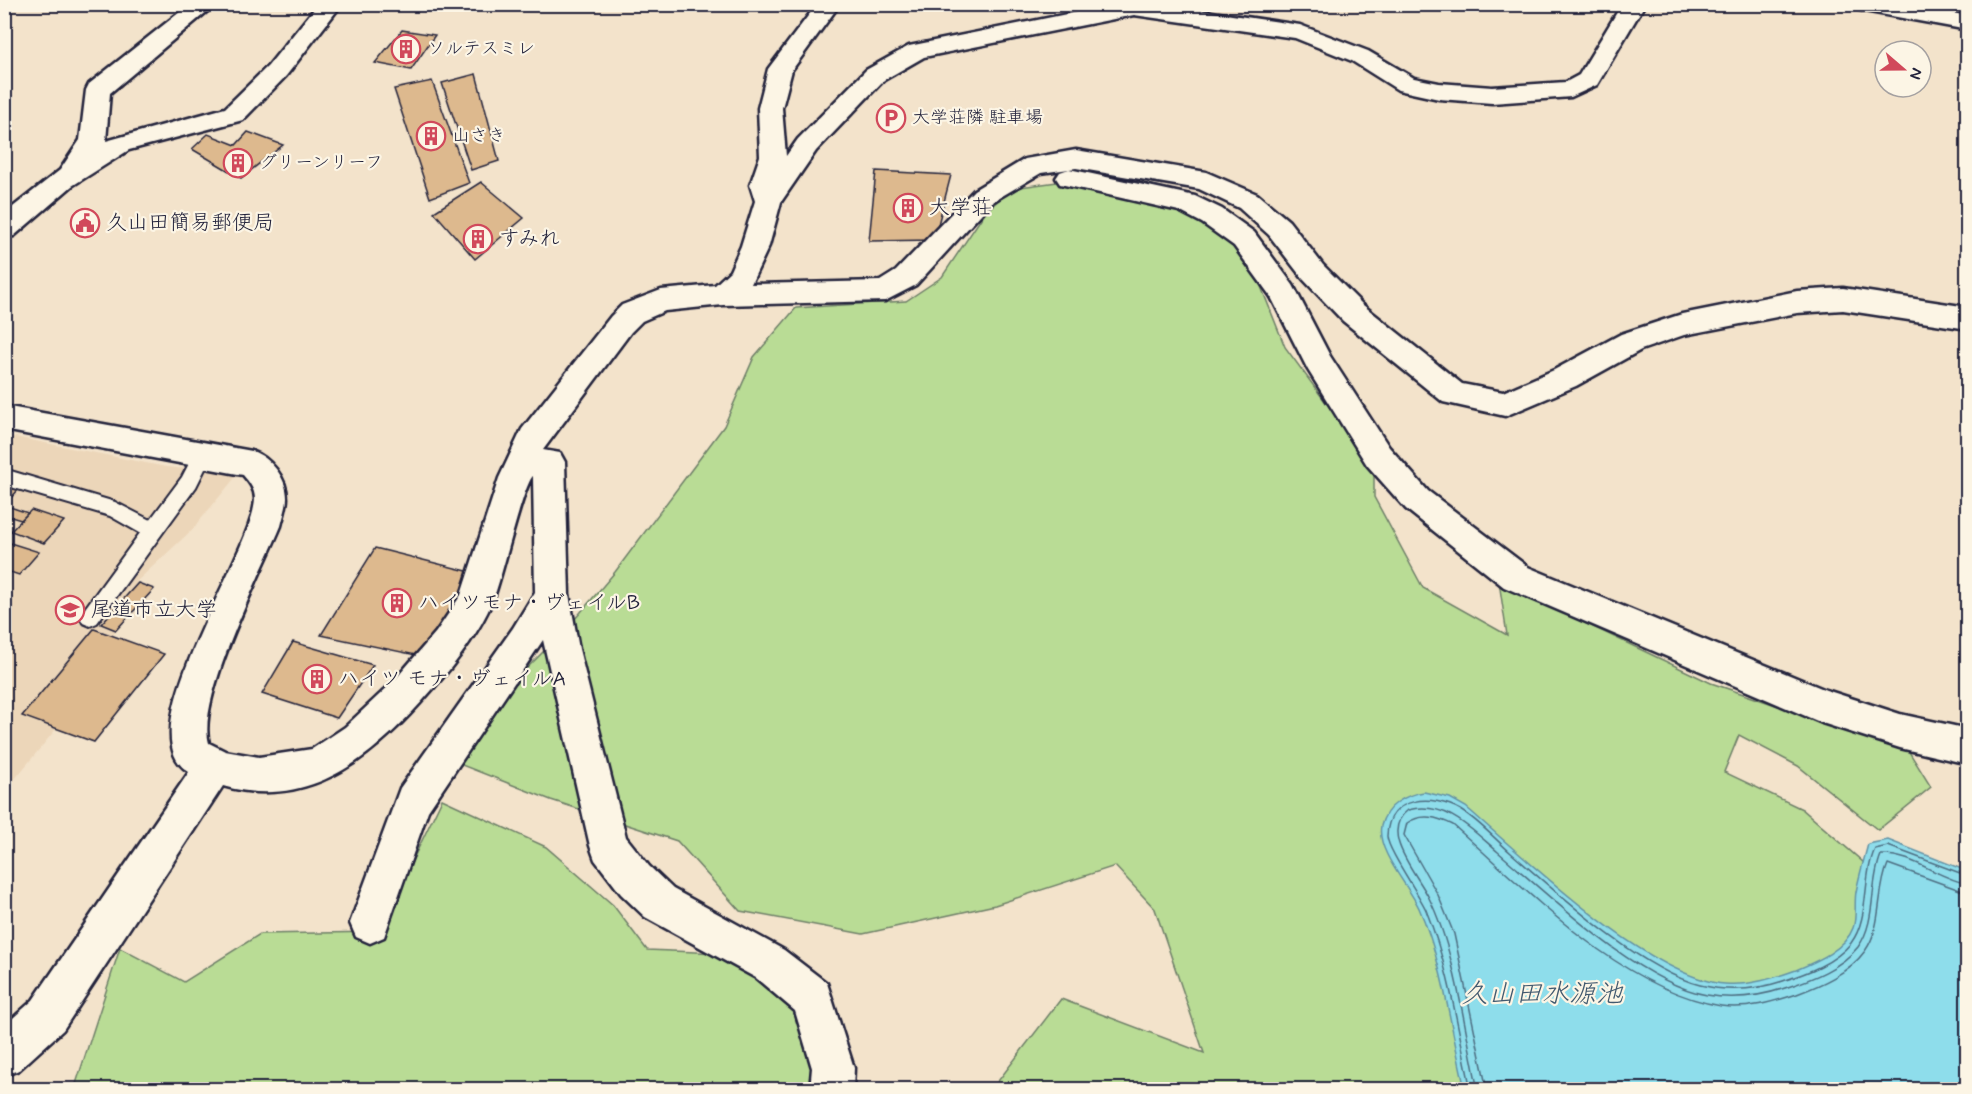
<svg xmlns="http://www.w3.org/2000/svg" width="1972" height="1094" viewBox="0 0 1972 1094" font-family="Mynerve,'Klee One',sans-serif">
<style>
.built{fill:#ecd6b9}
.green{fill:#b9dc95;stroke:#6e7f68;stroke-width:1.5}
.water{fill:#8eddeb;stroke:#6392a5;stroke-width:1.5}
.lines{fill:none;stroke-linecap:round;stroke-linejoin:round}
.shore{stroke:#4d6d81;stroke-width:1.5}
.building{fill:#ddb98e;stroke:#22223b;stroke-width:1.5}
.lane-casing{stroke:#22223b;stroke-width:4}
.street-casing{stroke:#22223b;stroke-width:5}
.lane{fill:#fcf5e5;fill-rule:evenodd}
.street{fill:#fcf5e5;fill-rule:evenodd}
.labels{text-anchor:middle;dominant-baseline:central;stroke-width:4.5;stroke-linejoin:round;paint-order:stroke}
.far-poi-label{font-size:18px;fill:#22223b;stroke:#fcf5e5;text-anchor:start}
.poi-label{font-size:21px;fill:#22223b;stroke:#fcf5e5;text-anchor:start}
.near-water-label{font-size:27px;font-style:italic;fill:#425a70;stroke:#fcf5e5}
</style>
<rect width="100%" height="100%" fill="#f3e3cb"/>
<filter id="ink" filterUnits="userSpaceOnUse"><feTurbulence type="fractalNoise" baseFrequency=".0167" numOctaves="2"/><feDisplacementMap in="SourceGraphic" scale="12" xChannelSelector="R" yChannelSelector="G"/><feConvolveMatrix kernelMatrix="1 2 1 2 8 2 1 2 1" color-interpolation-filters="sRGB"/></filter>
<g filter="url(#ink)">
<!-- built -->
<polygon class="built" points="5,435 166,467 238,474 193,529 136,582 154,589 113,635 164,654 94,742 56,729 5,791"/>
<!-- green -->
<g class="green">
<polygon points="1109,175 1181,192 1218,209 1254,269 1285,347 1374,468 1374,497 1423,588 1507,635 1499,582 1711,683 1908,750 1931,787 1878,830 1798,766 1739,735 1724,772 1802,809 1956,943 1511,1089 992,1089 1061,999 1204,1053 1155,909 1115,866 995,905 863,934 740,911 677,841 551,800 454,762 510,685 569,626 615,572 724,426 754,357 796,308 906,301 942,277 986,211 1013,188"/>
<polygon points="442,799 546,847 613,905 647,950 769,955 822,1026 807,1089 74,1090 120,948 184,982 260,934 378,932"/>
</g>
<!-- water -->
<path class="water" d="M1424 792 1450 798 1466 807C1525 858 1649 978 1725 984 1749 986 1774 978 1796 970 1815 962 1845 950 1853 928 1857 918 1854 903 1856 892 1859 876 1864 860 1868 844L1888 840 1967 871V1089H1465C1451 1031 1443 962 1419 908 1409 886 1376 851 1381 826 1386 805 1405 795 1424 792Z"/>
<g class="lines">
<!-- shore -->
<g class="shore">
<path d="M1471 1090C1458 1030 1449 967 1426 910 1419 894 1387 849 1387 836 1388 795 1433 794 1461 810 1479 821 1495 839 1511 853 1557 893 1642 971 1700 985 1728 992 1756 990 1783 981 1807 973 1835 963 1851 943 1870 918 1862 877 1875 849L1888 846 1968 876"/>
<path d="M1478 1090C1465 1032 1455 950 1429 898 1417 873 1378 833 1408 810 1446 800 1472 830 1498 852 1552 898 1638 982 1707 995 1734 1000 1762 996 1788 987 1812 979 1841 968 1858 947 1877 921 1869 884 1881 855 1913 854 1937 878 1968 884"/>
<path d="M1487 1090 1454 934 1438 895 1404 835 1407 823C1422 813 1437 817 1453 825 1527 890 1620 989 1721 1006 1746 1010 1773 1002 1797 994 1821 985 1849 973 1865 951 1883 926 1876 892 1888 864L1968 893"/>
</g>
</g>
<!-- building -->
<g class="building">
<polygon points="402,30 435,35 411,70 375,63"/>
<polygon points="476,74 499,161 471,170 442,83"/>
<polygon points="432,81 469,183 430,198 394,89"/>
<polygon points="248,132 283,145 241,178 192,149 208,134 236,145"/>
<polygon points="876,171 951,175 934,240 869,241"/>
<polygon points="481,182 524,218 475,259 434,212"/>
<polygon points="4,483 20,488 4,505"/>
<polygon points="4,505 28,513 21,520 4,515"/>
<polygon points="31,510 64,521 44,543 11,531"/>
<polygon points="4,541 39,552 19,575 4,570"/>
<polygon points="375,548 471,572 425,657 321,635"/>
<polygon points="138,583 154,589 116,630 101,624"/>
<polygon points="94,629 164,654 94,742 22,716"/>
<polygon points="293,642 373,665 337,718 262,694"/>
</g>
<g class="lines">
<!-- lane casing -->
<g class="lane-casing">
<polygon id="lane" points="203,447 210,450 212,455 196,487 97,623 90,626 83,623 80,617 83,611 140,533 110,516 4,485 4,469 115,502 150,520 182,477 196,450"/>
</g>
<!-- street casing -->
<g class="street-casing">
<g id="street">
<polygon points="190,4 216,4 110,93 106,141 225,108 268,66 318,4 342,4 286,76 243,120 129,150 72,186 14,236 4,238 4,214 60,170 80,140 86,90 89,84"/>
<path d="M817 4H840L792 70 782 108 786 156 798 139 866 70 909 46 1116 4H1158L1300 25 1368 51 1414 78 1439 83 1492 87 1566 82 1579 75 1622 4H1645L1597 85 1571 97 1492 103 1439 99 1398 90 1352 61 1295 38 1134 15 924 57 884 80 816 151 781 202 769 246 751 284 880 281 896 271 974 190 1025 159 1076 150 1206 172 1257 194 1289 221 1323 265 1363 305 1462 384 1503 392 1554 370 1621 334 1682 314 1797 291 1843 288 1968 307V329L1843 310 1797 313 1684 335 1641 350 1576 386 1505 416 1443 402 1343 321 1303 279 1269 235 1239 208 1199 189 1076 168 1041 173 992 202 916 285 885 301 723 305 665 311 642 321 631 332 543 450 560 453 565 462 569 594 579 649 626 837 649 866 673 889 784 950 827 983 854 1068 853 1090H810L812 1068 795 1011 756 978 645 917 621 894 595 860 590 846 543 640 428 811 384 937 370 943 356 937 350 923 400 788 513 628 535 592 533 476C523 485 502 578 493 600 479 633 456 663 432 690 377 753 313 812 223 786L63 1030 19 1070 4 1076V1026L33 1000 189 772C124 733 253 554 255 499 255 489 249 482 243 475L4 430V406L252 451C270 457 287 478 287 498 287 507 283 517 281 526 262 572 196 699 209 743L225 751 259 757 312 749 345 727 393 682 436 632 461 595 499 478 522 429 611 316 622 305 661 290 715 285 730 271 741 246 755 201 750 185 760 156 758 108 768 69Z"/>
<polygon points="1853,4 1905,4 1968,16 1968,30 1864,11 1856,9"/>
<polygon points="1069,169 1195,196 1222,209 1254,232 1293,285 1330,356 1389,447 1428,491 1528,567 1826,690 1900,714 1968,729 1968,764 1900,748 1822,723 1504,587 1406,509 1367,465 1308,370 1271,297 1234,246 1202,223 1179,211 1060,184 1056,178 1060,172"/>
</g>
</g>
<!-- lane -->
<use href="#lane" class="lane"/>
<!-- street -->
<use href="#street" class="street"/>
</g>
</g>
<!-- icons -->
<defs>
<g id="building-ring" transform="scale(1.5)"><circle r="9.5" fill="#fcf5e5" stroke="#d1495b" stroke-width="1.5"/><path d="M-4-6H4V6H1V3H-1V6H-4ZM-2.5-4.3h1.7v1.8h-1.7ZM.8-4.3h1.7v1.8H.8ZM-2.5-1h1.7V.8h-1.7ZM.8-1h1.7V.8H.8Z" fill="#d1495b"/></g>
<g id="parking-ring" transform="scale(1.5)"><circle r="9.5" fill="#fcf5e5" stroke="#d1495b" stroke-width="1.5"/><path d="M-3.5-5.5H1a3.5 3.5 0 0 1 0 7H-1V5.5H-3.5ZM-1-3.4V-.6H.8a1.4 1.4 0 0 0 0-2.8Z" fill="#d1495b"/></g>
<g id="civic-ring" transform="scale(1.5)"><circle r="9.5" fill="#fcf5e5" stroke="#d1495b" stroke-width="1.5"/><path d="M-.6-6.5H3V-4.5H.6V-3L4-1V1h2V6H-6V1h2V-1L-.6-3ZM-1.2 2.5V6h2.4V2.5Z" fill="#d1495b"/></g>
<g id="university-ring" transform="scale(1.5)"><circle r="9.5" fill="#fcf5e5" stroke="#d1495b" stroke-width="1.5"/><path d="M0-5L7-2L0 1L-7-2ZM-4 1L0 2.5L4 1V4Q0 6-4 4Z" fill="#d1495b"/></g>
</defs>
<g fill-rule="evenodd">
<use href="#building-ring" x="406" y="49"/>
<use href="#parking-ring" x="891" y="118"/>
<use href="#building-ring" x="431" y="136"/>
<use href="#building-ring" x="238" y="163"/>
<use href="#building-ring" x="908" y="208"/>
<use href="#civic-ring" x="85" y="223"/>
<use href="#building-ring" x="478" y="239"/>
<use href="#building-ring" x="397" y="603"/>
<use href="#university-ring" x="70" y="610"/>
<use href="#building-ring" x="317" y="679"/>
</g>
<g class="labels">
<!-- far-poi labels -->
<g class="far-poi-label">
<text x="427" y="49">ソルテスミレ</text>
<text x="912" y="118">大学荘隣 駐車場</text>
<text x="452" y="136">山さき</text>
<text x="259" y="163">グリーンリーフ</text>
</g>
<!-- poi labels -->
<g class="poi-label">
<text x="929" y="208">大学荘</text>
<text x="106" y="223">久山田簡易郵便局</text>
<text x="499" y="239">すみれ</text>
<text x="418" y="603">ハイツモナ・ヴェイルB</text>
<text x="91" y="610">尾道市立大学</text>
<text x="338" y="679">ハイツ モナ・ヴェイルA</text>
</g>
<!-- near-water labels -->
<g class="near-water-label">
<text x="1542" y="994">久山田水源池</text>
</g>
</g>
<!-- margin -->
<rect width="1972" height="1094" fill="none" stroke="#fcf5e5" stroke-width="24"/>
<rect x="12" y="12" width="1948" height="1070" fill="none" stroke="#22223b" stroke-width="2" filter="url(#ink)"/>
<!-- north arrow -->
<g transform="translate(1903 69) rotate(110)"><circle r="28" fill="#fcf5e5" stroke="#a5a1a1" stroke-width="1.5"/>
<path d="M0-4.5L10 22L0 15L-10 22Z" fill="#d1495b"/>
<text y="-9" font-size="16" font-weight="bold" text-anchor="middle" fill="#22223b">N</text>
</g>
</svg>
